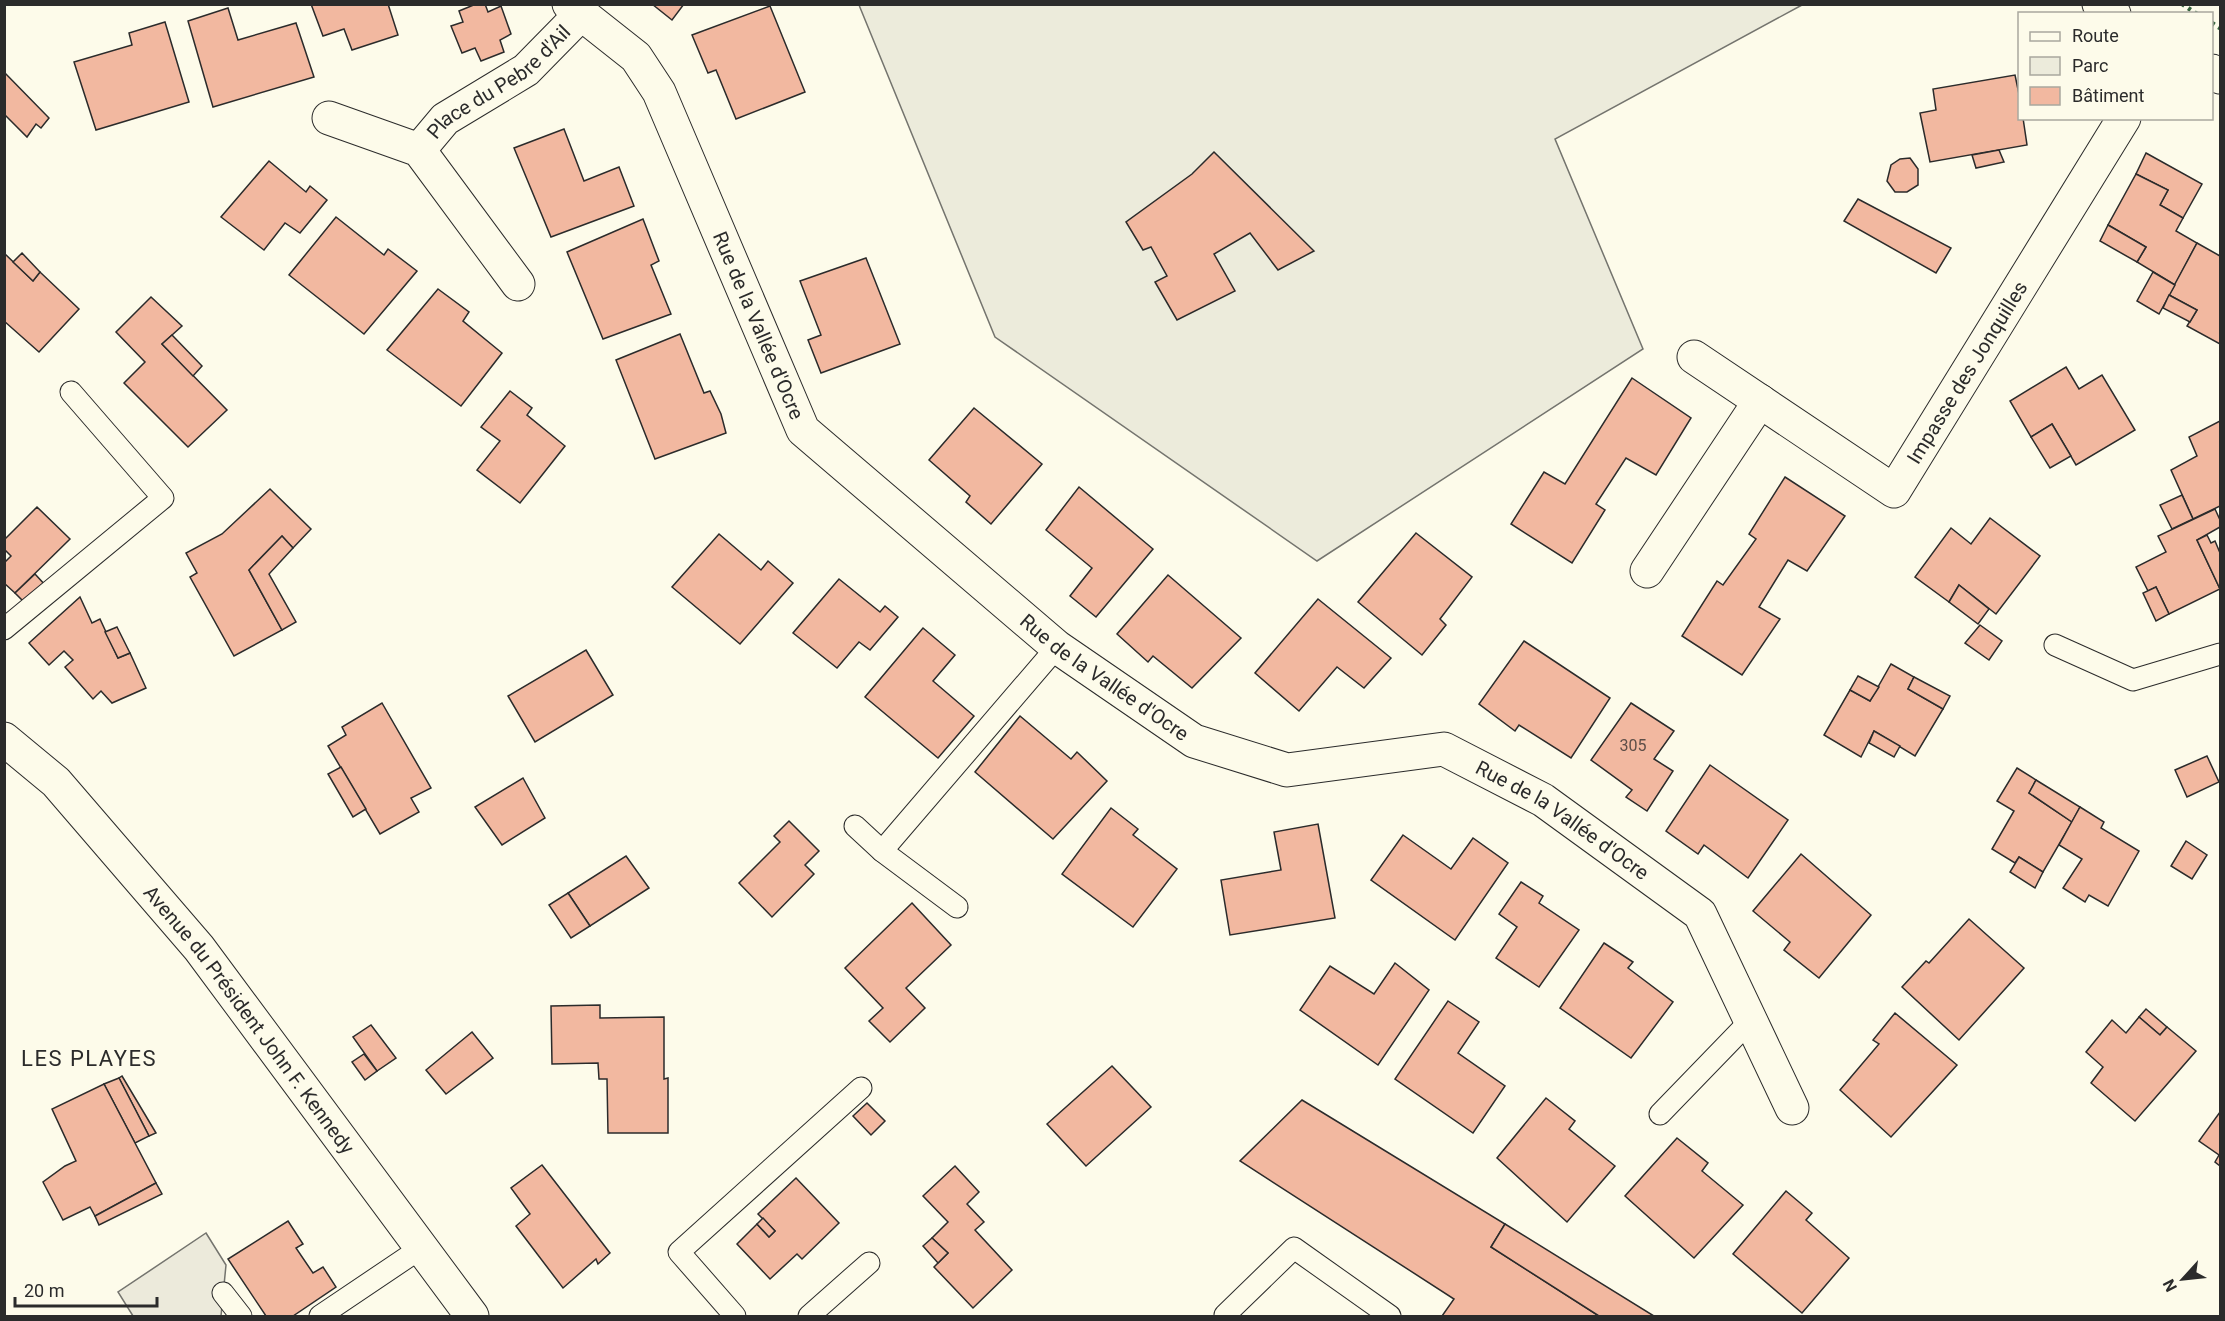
<svg xmlns="http://www.w3.org/2000/svg" width="2225" height="1321" viewBox="0 0 2225 1321" font-family="Roboto,sans-serif">
<style>
.green{fill:#ecebdb;stroke:#74746e;stroke-width:1.5}
.parking{fill:#eceadb;stroke:#74746e;stroke-width:1.5}
.building{fill:#f2b8a0;stroke:#2b2b2b;stroke-width:1.5}
.lines{fill:none;stroke-linecap:round;stroke-linejoin:round}
.service-casing{stroke:#2b2b2b;stroke-width:23}
.minor-casing{stroke:#2b2b2b;stroke-width:35}
.secondary-casing{stroke:#2b2b2b;stroke-width:35}
.service{stroke:#fdfbea;stroke-width:21}
.minor{stroke:#fdfbea;stroke-width:33}
.secondary{stroke:#fdfbea;stroke-width:33}
.hedge{stroke:#34623c;stroke-width:4.5;stroke-dasharray:3 4.5;stroke-linecap:butt}
.labels{text-anchor:middle;dominant-baseline:central;stroke-width:4.5;stroke-linejoin:round;paint-order:stroke}
.number-label{font-size:16px;fill:#5d4e48}
.street-label{font-size:20px;fill:#2b2b2b;stroke:#fdfbea}
.quarter-label{font-size:22px;letter-spacing:1.5px;fill:#2b2b2b;stroke:#fdfbea}
</style>
<rect width="100%" height="100%" fill="#fdfbea"/>
<!-- green -->
<polygon class="green" points="859,5 1802,5 1555,139 1643,349 1317,561 995,337"/>
<!-- parking -->
<polygon class="parking" points="206,1233 226,1265 221,1316 133,1316 118,1292"/>
<!-- building -->
<g class="building">
<polygon points="311,4 388,4 398,35 352,50 344,29 323,36"/>
<polygon points="476,4 485,4 488,12 501,6 511,34 500,40 504,52 481,61 475,48 462,53 451,26 463,22 459,11"/>
<polygon points="652,4 684,4 672,20"/>
<polygon points="770,6 805,92 736,119 716,70 708,73 692,35"/>
<polygon points="228,8 238,40 296,23 314,77 213,107 188,21"/>
<polygon points="165,22 189,102 96,130 74,62 132,45 129,33"/>
<polygon points="4,72 49,118 41,128 36,124 27,137 4,114"/>
<polygon points="2015,75 2020,99 2020,118 2023,118 2027,145 1930,162 1920,113 1936,110 1933,89"/>
<polygon points="564,129 584,181 619,167 634,206 551,237 514,148"/>
<polygon points="1999,150 2004,162 1976,168 1972,155"/>
<polygon points="1214,152 1314,251 1278,270 1250,233 1214,254 1235,291 1177,320 1155,282 1167,276 1151,247 1143,250 1126,222 1192,174"/>
<polygon points="2146,153 2202,184 2183,218 2160,205 2168,190 2136,174"/>
<polygon points="1910,158 1918,169 1918,185 1907,192 1895,192 1887,181 1891,165 1900,159"/>
<polygon points="269,161 306,192 310,186 327,200 300,233 285,223 264,250 221,217"/>
<polygon points="2136,174 2168,190 2160,205 2183,218 2176,231 2197,243 2175,285 2137,262 2146,247 2108,225"/>
<polygon points="1858,199 1951,248 1936,273 1844,221"/>
<polygon points="336,217 384,255 388,249 417,271 364,334 289,275"/>
<polygon points="643,219 659,261 651,265 671,314 603,339 567,252"/>
<polygon points="2108,225 2146,247 2137,262 2100,241"/>
<polygon points="2197,243 2220,256 2220,344 2187,326 2197,310 2169,295"/>
<polygon points="4,253 33,281 40,272 79,309 39,352 4,321"/>
<polygon points="22,253 40,272 33,281 13,262"/>
<polygon points="866,258 900,344 821,373 808,340 821,335 800,281"/>
<polygon points="2153,272 2175,285 2159,314 2137,301"/>
<polygon points="438,289 469,312 463,321 502,353 461,406 387,350"/>
<polygon points="2169,295 2197,310 2190,322 2163,308"/>
<polygon points="151,297 182,326 162,344 227,410 188,447 124,383 145,362 116,332"/>
<polygon points="680,334 704,393 710,391 721,414 726,433 655,459 616,360"/>
<polygon points="172,335 202,366 193,376 162,344"/>
<polygon points="2066,367 2079,389 2102,375 2135,430 2076,465 2052,424 2031,437 2010,401"/>
<polygon points="1632,378 1691,418 1656,475 1626,458 1596,504 1605,510 1572,563 1511,524 1544,472 1565,484"/>
<polygon points="510,391 532,408 527,415 565,446 520,503 477,470 500,441 481,427"/>
<polygon points="974,408 1042,464 991,524 966,502 970,496 929,460"/>
<polygon points="2220,421 2220,506 2193,519 2171,470 2197,456 2189,437"/>
<polygon points="2052,424 2071,456 2050,468 2031,437"/>
<polygon points="1785,477 1845,516 1807,571 1788,560 1759,607 1780,619 1742,675 1682,636 1717,581 1723,585 1756,539 1749,534"/>
<polygon points="1079,487 1153,549 1096,617 1070,596 1092,568 1046,530"/>
<polygon points="270,489 311,529 293,548 282,536 249,570 282,630 234,656 190,577 197,573 186,553 222,534"/>
<polygon points="2182,495 2193,519 2172,529 2160,505"/>
<polygon points="37,507 70,539 15,593 4,583 4,563 11,556 4,549 4,540"/>
<polygon points="2215,509 2220,520 2220,527 2197,540 2220,589 2169,614 2156,587 2148,591 2136,567 2166,552 2158,536"/>
<polygon points="1990,518 2040,556 1996,614 1959,585 1949,602 1915,577 1951,528 1971,544"/>
<polygon points="1416,533 1472,577 1440,619 1446,625 1422,655 1358,602"/>
<polygon points="719,534 761,570 768,561 793,583 740,644 672,587"/>
<polygon points="2207,535 2211,543 2215,541 2220,553 2220,589 2197,540"/>
<polygon points="282,536 293,548 269,574 296,622 282,630 249,570"/>
<polygon points="35,574 46,586 24,602 15,593"/>
<polygon points="1168,575 1241,638 1192,688 1153,656 1148,662 1117,634"/>
<polygon points="839,579 880,612 885,606 898,617 870,650 859,642 837,668 793,633"/>
<polygon points="1959,585 1989,609 1978,624 1949,602"/>
<polygon points="2156,587 2169,614 2156,621 2143,593"/>
<polygon points="80,597 92,623 100,619 118,658 130,653 146,688 112,703 101,691 93,699 65,667 73,660 64,651 49,665 29,643"/>
<polygon points="1318,599 1391,658 1364,688 1337,667 1299,711 1255,673"/>
<polygon points="1980,625 2002,641 1989,660 1965,643"/>
<polygon points="117,627 130,653 118,658 105,632"/>
<polygon points="923,628 955,655 933,681 974,716 938,758 865,697"/>
<polygon points="1524,641 1610,698 1571,758 1519,725 1515,731 1479,704"/>
<polygon points="586,650 613,695 535,742 508,696"/>
<polygon points="1891,664 1914,677 1908,689 1943,709 1915,756 1874,731 1861,757 1824,735 1850,690 1870,701"/>
<polygon points="1858,676 1879,687 1870,701 1850,690"/>
<polygon points="1914,677 1950,696 1943,709 1908,689"/>
<polygon points="382,703 431,788 411,798 419,812 380,834 328,746 346,735 342,727"/>
<polygon points="1631,703 1674,731 1654,759 1673,771 1647,811 1626,797 1632,790 1591,760"/>
<polygon points="1020,716 1071,759 1077,752 1107,781 1053,839 975,772"/>
<polygon points="1874,731 1900,746 1894,757 1869,743"/>
<polygon points="2207,756 2219,782 2187,797 2175,770"/>
<polygon points="1710,765 1788,820 1748,878 1704,845 1698,854 1666,831"/>
<polygon points="341,767 366,809 353,817 328,774"/>
<polygon points="2017,768 2036,780 2029,793 2072,822 2043,872 2019,857 2015,863 1992,849 2014,811 1997,801"/>
<polygon points="523,778 545,818 502,845 475,807"/>
<polygon points="2036,780 2080,807 2072,822 2029,793"/>
<polygon points="2080,807 2104,822 2101,828 2139,851 2108,906 2089,895 2085,902 2063,888 2082,859 2059,845"/>
<polygon points="1111,808 1138,829 1133,835 1177,869 1133,927 1062,874"/>
<polygon points="789,821 819,851 805,865 814,874 772,917 739,883 780,842 774,836"/>
<polygon points="1318,824 1335,918 1230,935 1221,880 1281,870 1274,832"/>
<polygon points="1403,835 1451,869 1473,838 1508,863 1455,940 1371,880"/>
<polygon points="2186,841 2207,855 2192,879 2171,866"/>
<polygon points="1801,854 1871,915 1819,978 1784,950 1790,942 1753,911"/>
<polygon points="626,856 649,888 590,926 568,893"/>
<polygon points="2019,857 2043,872 2035,888 2010,872"/>
<polygon points="1521,882 1543,896 1539,903 1579,930 1539,987 1496,958 1517,927 1499,914"/>
<polygon points="568,893 590,926 571,938 549,905"/>
<polygon points="912,903 951,945 906,988 925,1008 890,1042 869,1021 883,1008 845,968"/>
<polygon points="1969,919 2024,968 1959,1040 1902,987 1926,961 1929,963"/>
<polygon points="1604,943 1633,962 1628,968 1673,1002 1631,1058 1560,1008"/>
<polygon points="1395,963 1429,990 1378,1065 1300,1010 1330,966 1374,994"/>
<polygon points="1448,1001 1479,1022 1458,1053 1505,1086 1473,1133 1395,1079"/>
<polygon points="600,1005 600,1018 664,1017 664,1079 668,1078 668,1133 608,1133 607,1079 599,1079 598,1063 552,1064 551,1006"/>
<polygon points="2146,1009 2167,1027 2160,1035 2139,1017"/>
<polygon points="1895,1013 1957,1065 1891,1137 1840,1090 1879,1044 1873,1040"/>
<polygon points="2139,1017 2160,1035 2167,1027 2196,1051 2135,1121 2091,1083 2103,1067 2086,1052 2112,1020 2126,1033"/>
<polygon points="371,1025 396,1058 377,1071 353,1037"/>
<polygon points="472,1032 493,1058 446,1094 426,1070"/>
<polygon points="364,1054 377,1071 365,1080 352,1062"/>
<polygon points="1112,1066 1151,1107 1086,1166 1047,1124"/>
<polygon points="122,1076 156,1133 149,1136 119,1078"/>
<polygon points="119,1078 149,1136 135,1143 104,1084"/>
<polygon points="104,1084 156,1183 95,1216 90,1207 63,1220 43,1182 65,1166 76,1161 52,1109"/>
<polygon points="1546,1098 1575,1121 1569,1129 1615,1166 1567,1222 1497,1158"/>
<polygon points="1302,1100 1505,1224 1491,1247 1599,1316 1442,1316 1454,1299 1240,1161"/>
<polygon points="867,1103 885,1121 871,1135 853,1116"/>
<polygon points="2220,1112 2220,1166 2215,1162 2219,1155 2199,1141"/>
<polygon points="1677,1138 1708,1163 1702,1171 1743,1205 1694,1258 1625,1196"/>
<polygon points="542,1165 610,1253 598,1264 596,1259 563,1288 516,1226 530,1214 511,1188"/>
<polygon points="955,1166 979,1192 967,1204 984,1222 975,1230 1012,1270 973,1308 934,1267 948,1253 932,1238 948,1222 923,1196"/>
<polygon points="796,1178 839,1223 802,1259 797,1254 770,1279 737,1244 757,1224 769,1237 775,1231 758,1214"/>
<polygon points="156,1183 162,1194 99,1225 95,1216"/>
<polygon points="1786,1191 1812,1213 1806,1220 1849,1258 1802,1313 1733,1254"/>
<polygon points="763,1218 775,1231 769,1237 757,1224"/>
<polygon points="288,1221 303,1244 296,1248 313,1273 323,1267 336,1287 293,1316 266,1316 228,1259"/>
<polygon points="1505,1224 1654,1316 1599,1316 1491,1247"/>
<polygon points="932,1238 948,1253 938,1263 923,1246"/>
</g>
<g class="lines">
<!-- service casing -->
<g class="service-casing">
<g id="service">
<polyline points="4,629 163,498 71,392"/>
<polyline points="2055,645 2133,680 2220,654"/>
<polyline points="855,826 882,851 957,907"/>
<polyline points="882,851 1057,647"/>
<polyline points="1660,1114 1750,1021"/>
<polyline points="223,1293 241,1316"/>
<polyline points="1225,1315 1294,1248 1390,1316"/>
<polyline points="320,1316 421,1248"/>
<polyline points="735,1316 679,1252 861,1088"/>
<polyline points="809,1316 869,1263"/>
</g>
</g>
<!-- minor casing -->
<g class="minor-casing">
<g id="minor">
<path id="s1" d="M569 4 636 57 659 92 803 430 1057 647 1194 741 1287 770 1444 749 1543 800 1700 914 1792 1108"/>
<polyline points="2099,4 2114,14"/>
<polyline points="2212,71 2220,77"/>
<polyline points="329,118 419,150 518,284"/>
<path id="s2" d="M419 150 445 119 526 70 581 14"/>
<path id="s3" d="M1694 357 1894 491 2124 118"/>
<polyline points="1647,571 1760,401"/>
</g>
</g>
<!-- secondary casing -->
<g class="secondary-casing">
<g id="secondary">
<path id="s4" d="M4 739 56 782 199 948 472 1316"/>
</g>
</g>
<!-- service -->
<use href="#service" class="service"/>
<!-- minor -->
<use href="#minor" class="minor"/>
<!-- secondary -->
<use href="#secondary" class="secondary"/>
<!-- hedge -->
<g class="hedge">
<polyline points="2182,4 2197,14"/>
<polyline points="2212,23 2220,28"/>
</g>
</g>
<g class="labels">
<!-- number labels -->
<g class="number-label">
<text x="1633" y="745">305</text>
</g>
<!-- street labels -->
<g class="street-label">
<text stroke="none"><textPath href="#s2" startOffset="106">Place du Pebre d'Ail</textPath></text>
<text stroke="none"><textPath href="#s1" startOffset="381">Rue de la Vallée d'Ocre</textPath></text>
<text stroke="none"><textPath href="#s3" startOffset="380">Impasse des Jonquilles</textPath></text>
<text stroke="none"><textPath href="#s1" startOffset="885">Rue de la Vallée d'Ocre</textPath></text>
<text stroke="none"><textPath href="#s1" startOffset="1389">Rue de la Vallée d'Ocre</textPath></text>
<text stroke="none"><textPath href="#s4" startOffset="374">Avenue du Président John F. Kennedy</textPath></text>
</g>
<!-- quarter labels -->
<g class="quarter-label">
<text x="89" y="1058">LES PLAYES</text>
</g>
</g>
<!-- border -->
<rect width="2225" height="1321" fill="none" stroke="#2b2b2b" stroke-width="12"/>
<!-- legend -->
<rect x="2018" y="12" width="195" height="108" fill="#fdfbea" stroke="#a9a89e" stroke-width="1.5"/>
<rect x="2030" y="32" width="30" height="9" fill="#fdfbea" stroke="#a9a89e" stroke-width="1.5"/>
<text x="2072" y="42" font-size="18" fill="#2b2b2b">Route</text>
<rect x="2030" y="57" width="30" height="18" fill="#ecebdb" stroke="#a9a89e" stroke-width="1.5"/>
<text x="2072" y="72" font-size="18" fill="#2b2b2b">Parc</text>
<rect x="2030" y="87" width="30" height="18" fill="#f2b8a0" stroke="#a9a89e" stroke-width="1.5"/>
<text x="2072" y="102" font-size="18" fill="#2b2b2b">Bâtiment</text>
<!-- north arrow -->
<g transform="translate(2183 1279) rotate(243)" stroke="#fdfbea" stroke-width="4.5" paint-order="stroke">
<path d="M0-4.5L10 22L0 15L-10 22Z" fill="#2b2b2b"/>
<text y="-9" font-size="16" font-weight="bold" text-anchor="middle" fill="#2b2b2b">N</text>
</g>
<!-- scale -->
<path d="M15 1297v9h142v-9" fill="none" stroke="#2b2b2b" stroke-width="3"/>
<text x="24" y="1297" font-size="18" fill="#2b2b2b" stroke="#fdfbea" stroke-width="4.5" paint-order="stroke">20 m</text>
</svg>
